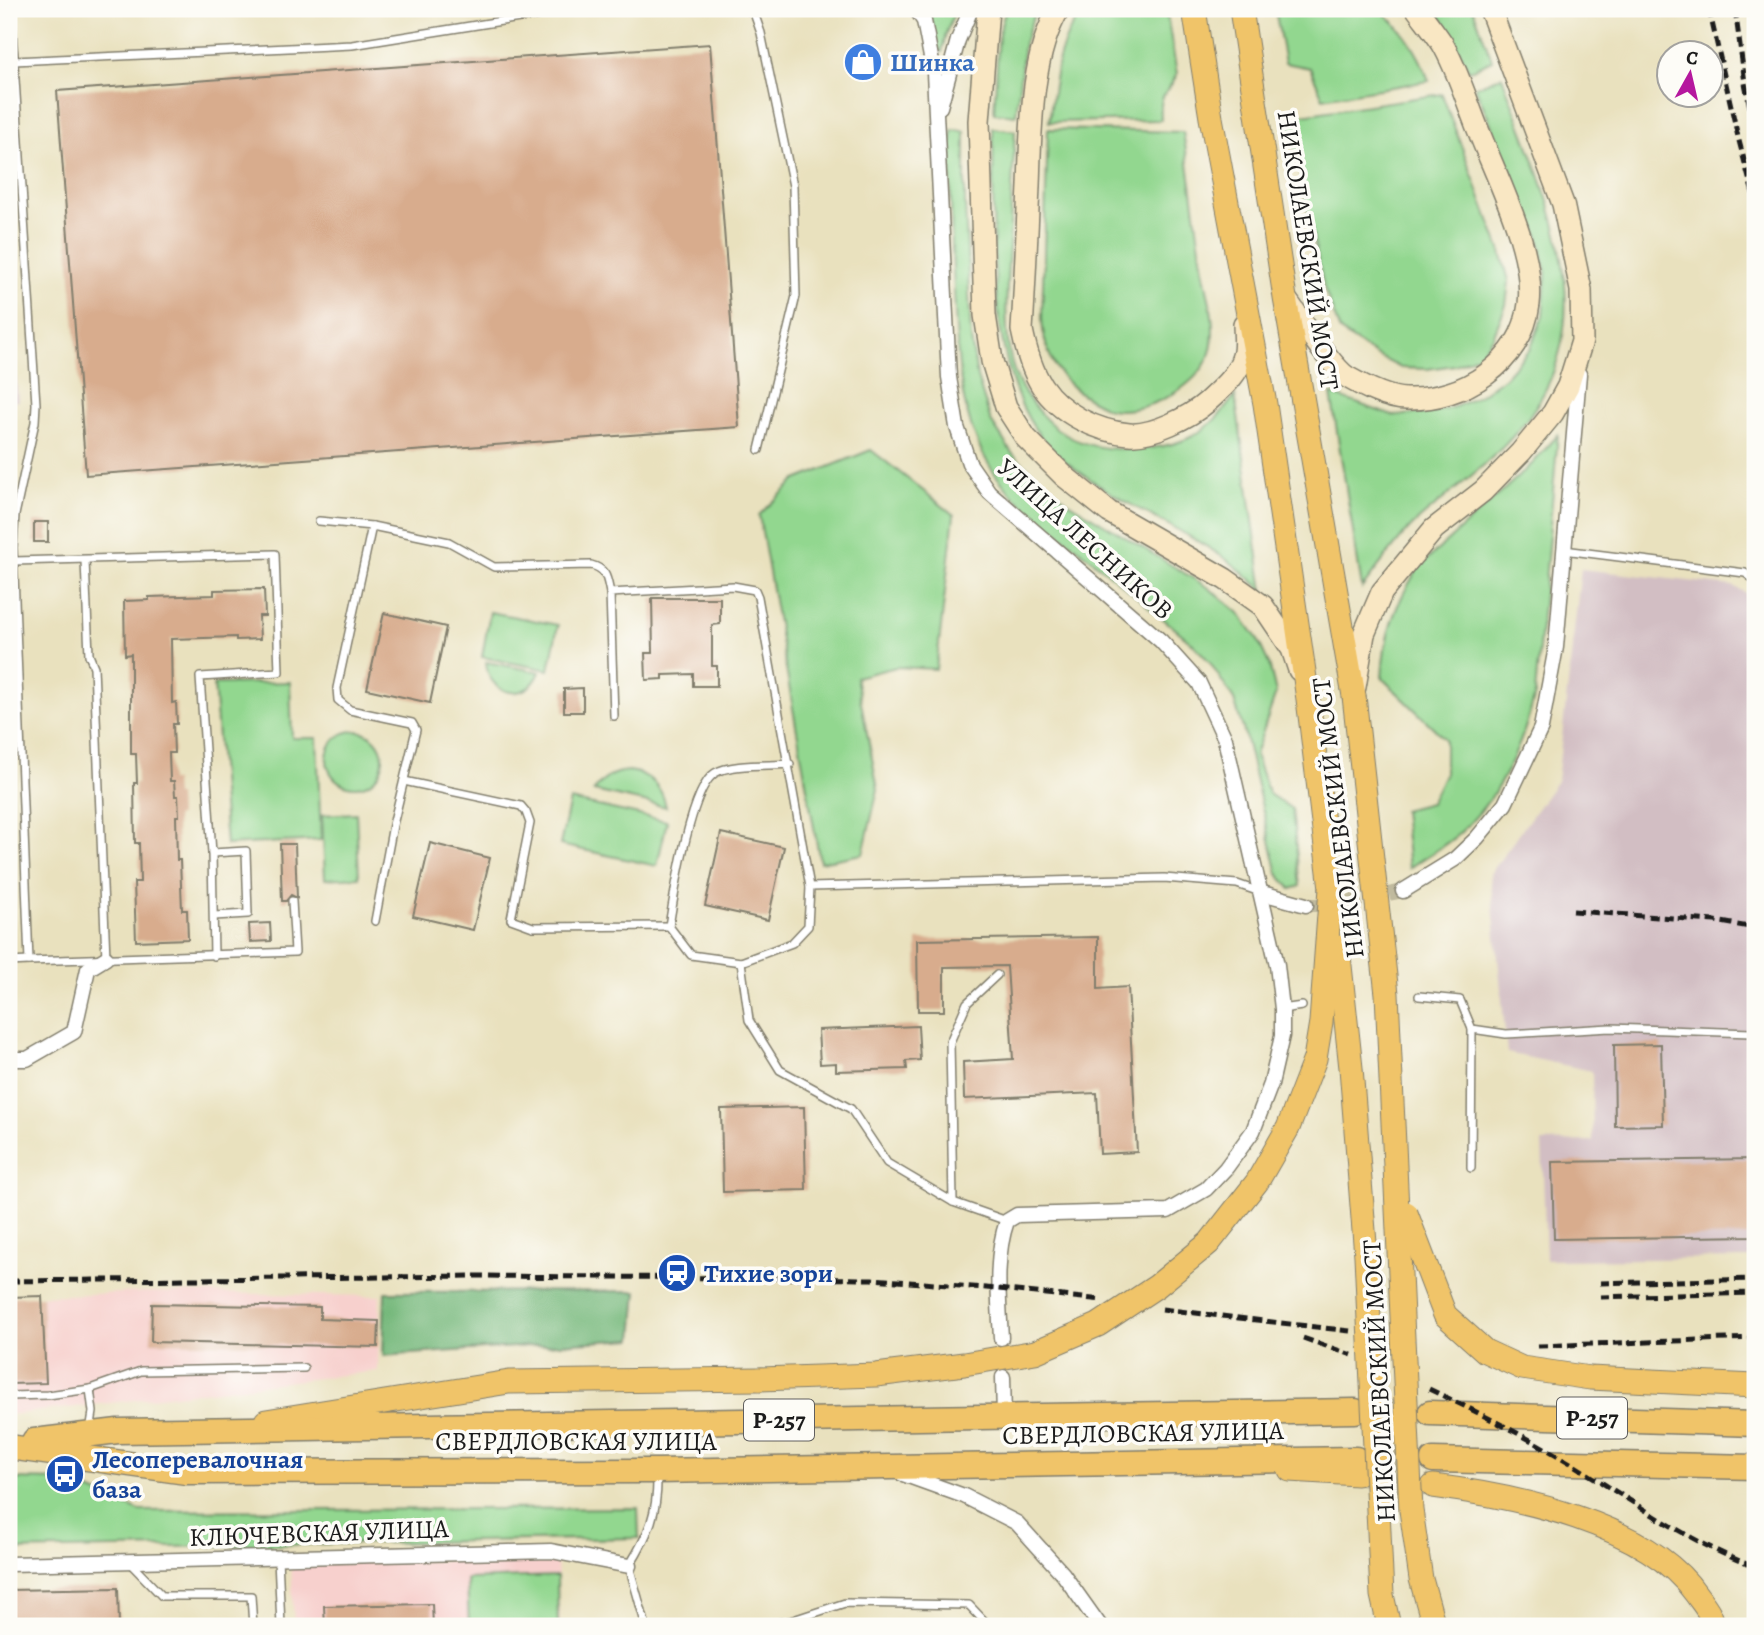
<svg xmlns="http://www.w3.org/2000/svg" width="1764" height="1635" viewBox="0 0 1764 1635" font-family="Alegreya,serif">
<style>
.built{fill:#f7d0cd}
.industrial{fill:#d2bec3}
.green{fill:#92d78f;stroke:#577a56;stroke-width:2}
.forest{fill:#75b87a;stroke:#486a4b;stroke-width:2}
.building{fill:#d8ac8d}
.lines{fill:none;stroke-linecap:round;stroke-linejoin:round}
.minor-tunnel{stroke:#c0ba9e;stroke-width:14;stroke-dasharray:14 7;stroke-linecap:butt}
.primary-tunnel{stroke:#c0ba9e;stroke-width:23;stroke-dasharray:23 11;stroke-linecap:butt}
.trunk-tunnel{stroke:#c0ba9e;stroke-width:24;stroke-dasharray:24 12;stroke-linecap:butt}
.service-casing{stroke:#827e6d;stroke-width:10}
.minor-casing{stroke:#827e6d;stroke-width:17}
.secondary-casing{stroke:#827e6d;stroke-width:24}
.primary-casing{stroke:#827e6d;stroke-width:25}
.trunk-casing{stroke:#827e6d;stroke-width:27}
.service{stroke:#fff;stroke-width:7}
.minor{stroke:#fff;stroke-width:14}
.secondary{stroke:#f9e7c3;stroke-width:21}
.primary{stroke:#f0c469;stroke-width:23}
.trunk{stroke:#f0c469;stroke-width:24}
.rail{stroke:#1c1c1c;stroke-width:5;stroke-dasharray:10 5;stroke-linecap:butt}
.primary-bridge-casing{stroke:#827e6d;stroke-width:25;stroke-linecap:butt}
.primary-bridge{stroke:#f0c469;stroke-width:23}
.labels{text-anchor:middle;dominant-baseline:central;stroke-width:7;stroke-linejoin:round;paint-order:stroke}
.shield{fill:#fdfcf7;stroke:#605f5e;stroke-width:2}
.shield-label{font-size:24px;font-weight:bold;fill:#1c1c1c}
.shop-label{font-size:26px;font-weight:bold;fill:#366cbe;stroke:#fdfcf7;text-anchor:start}
.street-label{font-size:26px;fill:#1c1c1c;stroke:#fdfcf7}
.transit-label{font-size:26px;font-weight:bold;fill:#164399;stroke:#fdfcf7;text-anchor:start}
</style>
<rect width="100%" height="100%" fill="#fdfcf7"/>
<filter id="ink" filterUnits="userSpaceOnUse"><feTurbulence type="fractalNoise" baseFrequency=".0143" numOctaves="2"/><feDisplacementMap in="SourceGraphic" scale="14" xChannelSelector="R" yChannelSelector="G"/><feConvolveMatrix kernelMatrix="1 2 1 2 8 2 1 2 1" color-interpolation-filters="sRGB"/></filter>
<filter id="wash" filterUnits="userSpaceOnUse"><feTurbulence type="fractalNoise" baseFrequency=".00686" numOctaves="4" result="noise"/><feDisplacementMap in="SourceGraphic" scale="28" xChannelSelector="R" yChannelSelector="G"/><feGaussianBlur stdDeviation="1.57" result="paint"/><feColorMatrix in="noise" values="0 0 0 0 0 0 0 0 0 0 0 0 0 0 0 0 0 1.4 0 .05"/><feComposite in="paint" operator="in"/></filter>
<g filter="url(#wash)">
<rect width="100%" height="100%" fill="#e9e1be"/>
<!-- built -->
<g class="built">
<polygon points="148,1292 380,1296 378,1371 9,1415 9,1297"/>
<polygon points="557,1559 560,1626 294,1626 291,1564"/>
</g>
<!-- industrial -->
<g class="industrial">
<polygon points="9,292 18,401 9,402"/>
<polygon points="1581,569 1733,586 1755,598 1755,1258 1546,1260 1542,1142 1593,1141 1592,1071 1507,1053 1490,874 1557,781"/>
</g>
<!-- green -->
<g class="green">
<polygon points="927,9 956,9 946,33 942,52 937,50 935,33"/>
<polygon points="1006,9 1036,9 1024,43 1016,115 994,113 999,32"/>
<path d="M1084 9H1166L1177 74C1167 97 1159 89 1161 120L1049 122C1055 80 1056 42 1084 9Z"/>
<path d="M1275 9H1379C1403 28 1419 52 1429 81L1323 98 1310 68 1285 63Z"/>
<polygon points="1434,9 1473,9 1492,60 1469,71 1448,28"/>
<path d="M1502 76C1545 195 1614 322 1515 434 1484 469 1446 495 1412 526 1394 544 1378 568 1362 588L1331 394 1393 416 1435 412 1457 406 1479 396 1505 377 1530 349 1543 316 1546 273 1539 237 1475 87Z"/>
<polygon points="1442,94 1501,252 1509,281 1506,305 1493,337 1479,355 1455,365 1427,369 1401,368 1377,356 1340,331 1324,288 1288,117"/>
<path d="M993 128 1015 131C1013 170 1011 209 1009 248 1007 286 1003 327 1012 364 1018 390 1043 421 1066 435 1083 445 1107 450 1127 449 1177 449 1207 437 1235 395L1263 591C1251 580 1240 569 1227 560 1188 532 1143 514 1103 488 1079 472 1050 453 1035 429 984 355 995 216 993 128Z"/>
<path d="M1048 129 1183 132C1191 178 1196 223 1203 269 1208 297 1218 325 1210 353 1200 387 1143 416 1110 409 1105 408 1100 404 1095 402 1061 385 1043 355 1042 317Z"/>
<path d="M952 130 965 131V204L971 339 977 377 991 421 1012 453 1041 480 1071 504 1209 588 1238 612 1257 638 1269 664 1276 693 1255 755 1269 794 1292 809 1300 886 1291 889 1278 874 1245 735 1234 700 1209 661 1191 642C1152 610 1115 578 1076 547 1046 524 1012 501 991 468 957 415 957 350 954 289 951 235 950 183 952 130Z"/>
<path d="M1558 435 1535 694C1523 744 1500 795 1462 831 1447 845 1427 856 1409 868L1403 810 1430 803 1445 773V739L1382 678C1384 634 1395 604 1419 567L1533 463Z"/>
<polygon points="871,450 954,515 936,669 896,667 856,677 878,789 863,854 820,862 759,515 796,480"/>
<polygon points="490,612 558,625 549,670 482,657"/>
<path d="M486 662 540 672C527 704 488 696 486 662Z"/>
<polygon points="290,682 292,738 317,738 321,840 226,845 214,684"/>
<circle cx="355" cy="759" r="28"/>
<path d="M629 771C650 774 662 786 666 807L594 791C603 778 614 772 629 771Z"/>
<polygon points="570,800 667,821 657,866 560,845"/>
<polygon points="356,813 359,877 325,879 322,815"/>
<polygon points="9,1479 65,1480 140,1511 638,1508 639,1538 9,1550"/>
<polygon points="557,1576 558,1626 469,1626 467,1579"/>
</g>
<!-- forest -->
<polygon class="forest" points="637,1291 633,1339 383,1356 385,1292"/>
<g id="blocks">
<!-- building -->
<g class="building">
<polygon points="710,44 739,427 86,475 57,91"/>
<polygon points="863,51 874,62 862,73 851,62"/>
<rect x="34" y="522" width="14" height="20"/>
<polygon points="264,589 265,616 259,616 260,639 236,640 236,637 171,639 172,703 176,702 177,724 173,724 174,753 169,753 170,781 174,781 175,796 178,796 179,816 176,816 177,860 180,860 182,910 187,910 188,939 136,941 134,882 140,882 139,843 135,843 134,783 137,783 136,754 131,754 131,654 125,655 124,601 149,600 149,597 214,595 214,590"/>
<polygon points="652,598 720,598 720,624 712,625 712,666 717,666 717,686 693,686 693,674 663,675 663,679 646,680 645,653 653,653"/>
<polygon points="384,613 446,627 430,703 367,689"/>
<polygon points="583,688 583,712 564,712 564,689"/>
<polygon points="721,833 784,847 768,920 705,906"/>
<polygon points="430,843 490,858 473,930 413,916"/>
<polygon points="280,844 295,844 297,898 291,895 286,901 282,901"/>
<polygon points="270,923 271,941 250,942 249,924"/>
<polygon points="1098,937 1098,989 1128,987 1137,1152 1100,1154 1097,1093 964,1099 963,1062 1013,1059 1007,966 944,967 944,1011 918,1011 917,940"/>
<polygon points="918,1026 920,1060 906,1061 907,1069 836,1071 836,1063 820,1064 818,1030"/>
<polygon points="1661,1044 1663,1125 1615,1126 1614,1045"/>
<polygon points="804,1107 806,1190 723,1192 721,1109"/>
<polygon points="1755,1159 1755,1236 1554,1239 1552,1162"/>
<polygon points="42,1296 46,1383 9,1384 9,1297"/>
<polygon points="152,1304 320,1307 320,1319 379,1321 378,1347 151,1342"/>
<polygon points="118,1588 119,1626 9,1626 9,1590"/>
<polygon points="432,1604 433,1626 325,1626 324,1606"/>
</g>
</g>
</g>
<g filter="url(#ink)">
<use href="#blocks" fill-opacity="0" stroke="#827e6d" stroke-width="2"/>
<g class="lines">
<!-- minor-tunnel -->
<polyline class="minor-tunnel" points="1306,905 1332,905 1403,891"/>
<!-- primary-tunnel -->
<polyline class="primary-tunnel" points="1357,1474 1427,1485"/>
<!-- trunk-tunnel -->
<g class="trunk-tunnel">
<polyline points="1355,1411 1429,1413"/>
<polyline points="1356,1459 1429,1460"/>
</g>
<!-- service casing -->
<g class="service-casing">
<g id="service">
<polyline points="11,9 14,61 352,45 558,12 558,9"/>
<polyline points="746,9 754,13 761,33 793,186 796,296 759,450"/>
<polyline points="558,12 629,9"/>
<polyline points="9,48 13,48 36,404 35,422 15,515 13,548 29,961 9,962"/>
<polyline points="319,521 372,526"/>
<polyline points="1564,550 1745,573 1755,580"/>
<polyline points="14,561 275,554 279,672 200,677 212,853 214,956"/>
<polyline points="85,561 89,655 94,667 106,958"/>
<path d="M614 716 610 593 733 586 755 590 758 597 810 887 808 926 792 943 741 962 691 955 669 926C674 896 690 788 715 773 731 763 770 766 790 764"/>
<polyline points="404,781 521,806 526,812 530,823 511,919 533,927 669,926"/>
<polyline points="212,853 246,851 248,914 214,916"/>
<polyline points="810,887 1164,878 1237,884 1260,892"/>
<path d="M375 921 393 825 416 730 412 723 350 710 338 700 337 688 372 526 449 542 494 567 591 565C607 569 607 579 610 593"/>
<polyline points="29,961 295,952 292,901"/>
<polyline points="741,962 749,1020 780,1070 851,1109 887,1163 953,1202 1007,1221"/>
<polyline points="1419,996 1460,1000 1472,1029 1506,1034 1610,1028 1751,1033 1755,1029"/>
<polyline points="1282,1009 1302,1006"/>
<polyline points="1471,1168 1472,1029"/>
<polyline points="953,1202 950,1042 967,1003 997,975"/>
<polyline points="90,1389 93,1412 90,1431"/>
<polyline points="9,1396 48,1395 90,1389 141,1371 304,1368"/>
<polyline points="278,1558 281,1626"/>
<polyline points="130,1563 162,1596 251,1596 253,1626"/>
<path d="M646 1626 629 1566C649 1534 658 1512 657 1475"/>
<polyline points="746,1626 787,1622 845,1603 969,1605 989,1626"/>
</g>
</g>
<!-- minor casing -->
<g class="minor-casing">
<g id="minor">
<path d="M916 9 924 21 934 73 949 377 957 427 969 463 989 492 1161 641 1199 683 1225 739 1277 965 1282 1009V1036L1271 1084 1253 1131 1226 1168 1206 1189 1168 1211 1017 1215 1007 1221C994 1258 999 1300 1001 1338"/>
<polyline points="940,107 958,40 971,9"/>
<polyline points="1403,891 1455,859 1477,838 1505,804 1541,728 1556,647 1579,374"/>
<polyline points="1262,893 1306,905"/>
<polyline points="9,1059 27,1059 74,1032 88,969 106,958"/>
<polyline points="1003,1377 1004,1416"/>
<polyline points="900,1473 964,1496 1017,1523 1063,1574 1100,1626"/>
<polyline points="9,1564 551,1551 629,1566"/>
</g>
</g>
<!-- secondary casing -->
<g class="secondary-casing">
<g id="secondary">
<polyline points="988,9 979,121 985,315 992,361 1006,407 1026,438 1064,476 1109,512 1225,579 1263,606 1292,649 1299,670"/>
<path d="M1059 9C1030 56 1031 131 1029 186 1027 234 1025 282 1022 330 1026 350 1031 369 1042 386 1060 413 1096 431 1129 434 1152 436 1190 417 1207 402 1221 389 1238 375 1243 356 1246 347 1244 333 1244 324"/>
<path d="M1285 298C1298 315 1331 367 1347 377 1363 386 1387 399 1406 399 1463 401 1522 363 1529 304 1535 251 1498 181 1479 132 1467 103 1458 70 1442 43 1434 31 1425 20 1417 9"/>
<polyline points="1355,687 1364,634 1382,592 1434,529 1483,491 1521,452 1553,413 1568,386 1582,341 1581,290 1563,204 1490,9"/>
</g>
</g>
<!-- primary casing -->
<g class="primary-casing">
<g id="primary">
<polyline points="1194,9 1211,118 1265,404 1308,699 1331,888"/>
<polyline points="1241,9 1285,298 1354,696"/>
<polyline points="266,1421 509,1382 760,1379"/>
<polyline points="1290,1470 1357,1474"/>
<path d="M1433 1486C1513 1496 1647 1523 1696 1594 1703 1604 1712 1613 1713 1626"/>
</g>
</g>
<!-- trunk casing -->
<g class="trunk-casing">
<g id="trunk">
<polyline points="1430,1413 1755,1424"/>
<polyline points="34,1441 118,1431 1355,1411"/>
<polyline points="9,1447 186,1472 657,1471 1356,1459"/>
<polyline points="1433,1460 1755,1467"/>
</g>
</g>
<!-- service -->
<use href="#service" class="service"/>
<!-- minor -->
<use href="#minor" class="minor"/>
<!-- secondary -->
<use href="#secondary" class="secondary"/>
<!-- primary -->
<use href="#primary" class="primary"/>
<!-- trunk -->
<use href="#trunk" class="trunk"/>
<!-- rail -->
<g class="rail">
<polyline points="1709,9 1738,137 1755,201"/>
<polyline points="1735,9 1745,83 1755,133"/>
<polyline points="1573,911 1715,921 1755,928"/>
<polyline points="9,1281 475,1276 872,1279 998,1289 1102,1300"/>
<polyline points="1600,1283 1755,1279"/>
<polyline points="1600,1297 1755,1293"/>
<polyline points="1162,1309 1350,1331"/>
<polyline points="1303,1338 1352,1355"/>
<polyline points="1538,1346 1755,1338"/>
<path d="M1429 1389C1477 1412 1526 1436 1572 1464 1631 1500 1690 1543 1755 1567"/>
</g>
<!-- primary-bridge casing -->
<g class="primary-bridge-casing">
<g id="primary-bridge">
<polyline points="1354,696 1387,994 1411,1510 1421,1579 1434,1626"/>
<polyline points="1338,947 1351,1068 1366,1256 1382,1595 1389,1626"/>
<polyline points="1406,1213 1445,1315 1485,1351 1522,1368 1590,1378 1755,1386"/>
<polyline points="760,1379 876,1375 964,1364 1035,1352 1098,1325 1157,1286 1209,1243 1257,1182 1288,1128 1315,1059 1321,1022 1331,888"/>
</g>
</g>
<!-- primary-bridge -->
<use href="#primary-bridge" class="primary-bridge"/>
</g>
</g>
<!-- icons -->
<defs>
<g id="shop-disc" transform="scale(2.0125)"><circle r="9.5" fill="#3f7fe0" stroke="#fdfcf7"/><path d="M-5-2.5h2.3a2.7 3.5 0 0 1 5.4 0H5L5.5 6h-11ZM-1.5-2.5h3a1.5 2.3 0 0 0-3 0Z" fill="#fff"/></g>
<g id="station-disc" transform="scale(2.0125)"><circle r="9.5" fill="#1a4fb4" stroke="#fdfcf7"/><path d="M-3-6H3Q5-6 5-4V2Q5 4 3 4L4.5 6H3L1.5 4h-3L-3 6H-4.5L-3 4Q-5 4-5 2V-4Q-5-6-3-6ZM-3.5-4v3h7v-3ZM-3.5 1v1.5H-2V1ZM2 1v1.5H3.5V1Z" fill="#fff"/></g>
<g id="bus-disc" transform="scale(2.0125)"><circle r="9.5" fill="#1a4fb4" stroke="#fdfcf7"/><path d="M-5-6H5V4H4V6H2V4H-2V6H-4V4H-5ZM-3.5-4V0h7V-4ZM-3.5 1.2v1.5H-2V1.2ZM2 1.2v1.5H3.5V1.2Z" fill="#fff"/></g>
</defs>
<g fill-rule="evenodd">
<use href="#shop-disc" x="863" y="62"/>
<use href="#station-disc" x="677" y="1273"/>
<use href="#bus-disc" x="65" y="1474"/>
</g>
<g class="labels">
<!-- shield labels -->
<g class="shield">
<rect x="1557" y="1397.5" width="70" height="41" rx="5"/>
<rect x="744" y="1399.5" width="70" height="41" rx="5"/>
</g>
<g class="shield-label">
<text x="1592" y="1418">Р-257</text>
<text x="779" y="1420">Р-257</text>
</g>
<!-- shop labels -->
<g class="shop-label">
<text x="890" y="62">Шинка</text>
</g>
<!-- street labels -->
<g class="street-label">
<text transform="translate(1308 250) rotate(81)">НИКОЛАЕВСКИЙ МОСТ</text>
<text transform="translate(1085 539) rotate(42)">УЛИЦА ЛЕСНИКОВ</text>
<text transform="translate(1338 818) rotate(-97)">НИКОЛАЕВСКИЙ МОСТ</text>
<text transform="translate(1379 1381) rotate(-93)">НИКОЛАЕВСКИЙ МОСТ</text>
<text transform="translate(1143 1433) rotate(-1)">СВЕРДЛОВСКАЯ УЛИЦА</text>
<text x="576" y="1441">СВЕРДЛОВСКАЯ УЛИЦА</text>
<text transform="translate(319 1533) rotate(-2)">КЛЮЧЕВСКАЯ УЛИЦА</text>
</g>
<!-- transit labels -->
<g class="transit-label">
<text x="704" y="1273">Тихие зори</text>
<text x="92" y="1459">Лесоперевалочная<tspan x="92" dy="30">база</tspan></text>
</g>
</g>
<!-- margin -->
<rect width="1764" height="1635" fill="none" stroke="#fdfcf7" stroke-width="35"/>
<!-- north arrow -->
<g transform="translate(1690 74) rotate(8)"><circle r="33" fill="#fdfcf7" stroke="#a3a29f" stroke-width="2"/>
<path d="M0-5L12 26L0 18L-12 26Z" fill="#b5179e"/>
<text y="-10" font-size="19" font-weight="bold" text-anchor="middle" fill="#1c1c1c">С</text>
</g>
</svg>
